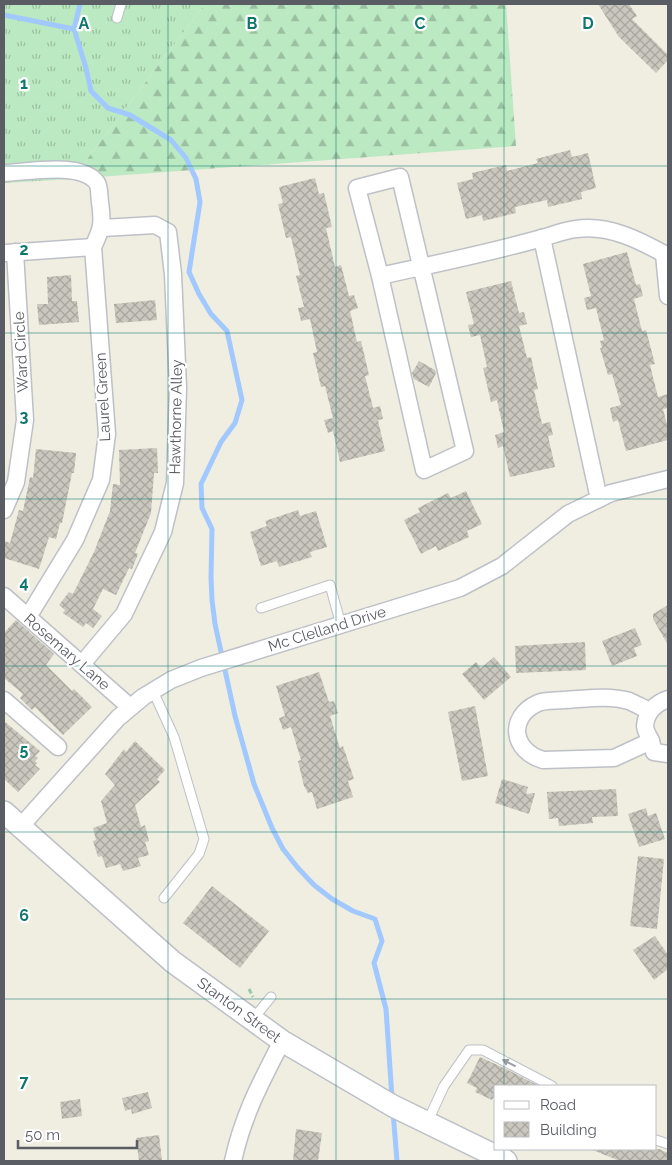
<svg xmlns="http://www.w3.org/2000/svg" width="672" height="1165" viewBox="0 0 672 1165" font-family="Raleway,sans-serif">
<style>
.grass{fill:url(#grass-tufts)}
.forest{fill:url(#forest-firs)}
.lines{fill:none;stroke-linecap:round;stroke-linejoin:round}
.stream{stroke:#a1c8ff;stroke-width:5}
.building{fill:url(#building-cross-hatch)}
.service-casing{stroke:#bec0c7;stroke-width:11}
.minor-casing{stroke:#bec0c7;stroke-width:19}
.tertiary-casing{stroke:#bec0c7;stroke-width:24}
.path{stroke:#94caab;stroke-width:3;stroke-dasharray:5 2.5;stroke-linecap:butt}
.service{stroke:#fff;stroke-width:9}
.minor{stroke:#fff;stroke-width:16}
.tertiary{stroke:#fff;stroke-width:21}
.oneway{fill:#9c9ea2}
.grid{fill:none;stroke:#0f766e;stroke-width:1;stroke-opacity:0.55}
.labels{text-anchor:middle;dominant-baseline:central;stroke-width:4.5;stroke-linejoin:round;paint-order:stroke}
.street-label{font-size:15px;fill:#5a5d64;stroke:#fff}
.grid-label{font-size:16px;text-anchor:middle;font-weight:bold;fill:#0f766e;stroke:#fff;stroke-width:4.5;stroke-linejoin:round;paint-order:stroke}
</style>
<defs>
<pattern id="grass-tufts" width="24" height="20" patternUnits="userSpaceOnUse" patternTransform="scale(1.25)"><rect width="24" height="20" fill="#bbe9c2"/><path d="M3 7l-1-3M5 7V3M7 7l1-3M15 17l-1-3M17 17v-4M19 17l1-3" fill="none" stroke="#9bc0a1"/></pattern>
<pattern id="forest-firs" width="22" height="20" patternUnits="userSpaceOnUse" patternTransform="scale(1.25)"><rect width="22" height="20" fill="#bbe9c2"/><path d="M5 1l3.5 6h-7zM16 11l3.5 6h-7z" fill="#9bc0a1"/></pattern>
<pattern id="building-cross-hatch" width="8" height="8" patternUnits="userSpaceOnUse" patternTransform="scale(1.25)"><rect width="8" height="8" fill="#cac8be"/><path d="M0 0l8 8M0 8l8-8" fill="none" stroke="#a7a69e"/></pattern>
</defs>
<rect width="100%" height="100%" fill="#efeee1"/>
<!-- grass -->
<polygon class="grass" points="4,4 205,4 72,179 4,183"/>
<!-- forest -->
<polygon class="forest" points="205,4 506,4 516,146 72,179"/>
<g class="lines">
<!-- stream -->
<g class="stream">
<polyline points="80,4 74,29 86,68 91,91 108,108 130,115 171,140 186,158 196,179 200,202 189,272 199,294 211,314 227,331 242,400 235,423 221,442 201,484 202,508 212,529 211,577 212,600 215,624 235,716 254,784 272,828 283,849 298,868 314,885 332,899 353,911 375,919 382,941 374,963 386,1009 392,1098"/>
<polyline points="4,15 74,29"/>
<polyline points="393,1112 397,1161"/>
</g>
</g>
<!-- building -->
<g class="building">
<polygon points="598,4 629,4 637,16 632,19 668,55 668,60 656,73 619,37"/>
<polygon points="570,150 572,157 588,153 596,188 581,192 582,199 548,207 547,200 515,207 516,213 483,221 482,215 466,219 457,183 473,179 472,173 506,165 507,171 538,163 536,159"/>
<polygon points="315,178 319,194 324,193 332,227 326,228 335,267 341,265 349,296 354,295 358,308 350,311 357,342 361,341 369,375 365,376 373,408 380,406 383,419 378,420 385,451 340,462 333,431 328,433 324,420 333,418 325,386 321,387 313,353 317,352 310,319 301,321 298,308 304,307 296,276 300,275 291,237 286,238 278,204 283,203 279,187"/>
<polygon points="627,252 636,285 640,284 643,296 634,299 642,331 646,330 655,364 650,365 658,397 668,394 668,408 663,409 668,429 668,440 626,451 618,420 613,422 610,408 621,405 612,374 608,375 600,348 602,348 600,341 604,340 596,308 587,310 584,298 591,296 583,264"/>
<polygon points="71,275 72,301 77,301 79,322 39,325 37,304 48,304 47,277"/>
<polygon points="511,281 519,313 524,312 527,324 519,326 527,358 531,357 538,389 534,390 542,424 550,422 553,435 548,436 555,467 510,477 503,446 498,448 495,435 504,432 497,400 491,402 483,368 487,367 480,335 471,337 468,325 474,324 466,292"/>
<polygon points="155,300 157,320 116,323 114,304"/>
<polygon points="419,361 435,370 436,373 429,387 414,379 412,373"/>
<polygon points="157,448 158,473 154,473 151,513 135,553 138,554 132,569 129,568 116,595 103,589 93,609 102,616 93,628 86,623 83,627 63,613 65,610 59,605 69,592 73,594 94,552 110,511 113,484 120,485 119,450"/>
<polygon points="36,449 76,453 74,473 72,473 62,523 60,523 56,539 49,537 39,569 4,558 4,541 10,543 19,510 23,511 30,477 33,478"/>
<polygon points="466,491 482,524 467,531 469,537 438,551 436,546 421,554 404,520 420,512 418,508 448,493 451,498"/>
<polygon points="298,510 300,516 316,511 327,547 310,552 312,557 279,567 277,561 261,566 250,532 267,526 265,521"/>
<polygon points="668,605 668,645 653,619 653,614"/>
<polygon points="16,620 54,654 46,665 72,691 74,689 92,707 63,735 35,707 32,710 20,698 23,694 4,678 4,633"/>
<polygon points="635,628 642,645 634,648 637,656 612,666 602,641"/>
<polygon points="585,642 586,670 516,673 515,646"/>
<polygon points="494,657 511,677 484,700 462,674 476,662 481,668"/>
<polygon points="319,672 329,702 334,701 338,713 330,716 340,748 343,746 354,779 348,781 353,797 317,809 312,792 308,793 304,786 298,761 301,760 291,727 283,730 279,718 285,716 276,686"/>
<polygon points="475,706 488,776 462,781 448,712"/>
<polygon points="4,721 40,751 35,756 38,758 35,761 37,763 35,765 40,769 18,792 4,779"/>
<polygon points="135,741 165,770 157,779 160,782 135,805 141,827 145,825 149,841 145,842 149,855 138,858 141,866 123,871 120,864 106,868 102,856 98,857 93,841 96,840 93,828 107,823 101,801 115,785 105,774 124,749 126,752"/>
<polygon points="502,779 528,787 526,794 535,793 529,814 495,803"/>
<polygon points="616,789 618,816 592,817 593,823 559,826 558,818 549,819 547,792"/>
<polygon points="646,808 648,816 656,813 665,839 639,847 628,814"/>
<polygon points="638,856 664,859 657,929 630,926"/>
<polygon points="212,886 269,931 240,968 183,923"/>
<polygon points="655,936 668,955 668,969 654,980 633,950"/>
<polygon points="480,1057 506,1069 539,1086 496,1086 496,1092 492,1100 475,1092 477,1088 467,1083"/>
<polygon points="148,1092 152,1108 132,1114 131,1109 125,1111 122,1098"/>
<polygon points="80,1099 82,1116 62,1119 60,1102"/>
<polygon points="296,1129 322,1133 318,1161 293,1161"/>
<polygon points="159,1135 162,1161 139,1161 136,1138"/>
<polygon points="590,1149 659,1149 668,1153 668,1161 620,1161"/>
</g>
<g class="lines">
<!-- service casing -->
<g class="service-casing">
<g id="service">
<polyline points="117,18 121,4"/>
<polyline points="261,608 330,585 341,625"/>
<polyline points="153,691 174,737 204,839 199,854 164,898"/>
<polyline points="253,1019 271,997"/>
<polyline points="427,1123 444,1086 469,1050 483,1050 552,1086"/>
<polyline points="656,1140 668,1144"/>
</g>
</g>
<!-- minor casing -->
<g class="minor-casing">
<g id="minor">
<path d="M4 173C28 172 82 161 97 183 100 188 99 197 100 202 103 224 102 228 93 247L107 434 101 480 75 540 28 617"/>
<polyline points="6,253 93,247"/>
<polyline points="664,254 668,296"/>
<path d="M380 276 357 188 400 177 465 451 424 470 380 276C434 264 489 253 542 238"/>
<path d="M599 499 542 238C553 235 565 230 576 229 609 224 641 241 668 256"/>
<polyline points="4,510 16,482 25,420 15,252"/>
<polyline points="4,596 130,707"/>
<polyline points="82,664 124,614 163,532 175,483 178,387 173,274 168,232 155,225 102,228"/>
<polyline points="4,700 58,747"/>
<path d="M650 711C643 708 636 704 629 701 608 695 585 699 564 700 556 701 545 700 538 703 507 717 512 751 543 760L614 758 651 741C649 737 645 730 645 726 646 711 657 703 668 699"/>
<polyline points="651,741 654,752 668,754"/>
<polyline points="20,827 118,718 143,697 171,680 201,668 460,588 502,566 568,514 611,493 668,479"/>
<path d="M233 1161C243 1115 261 1082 282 1041"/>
</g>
</g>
<!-- tertiary casing -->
<g class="tertiary-casing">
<polyline id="tertiary" points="4,812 173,962 282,1041 393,1106 506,1161"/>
</g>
<!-- path -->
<polyline class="path" points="249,989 253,997"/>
<!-- service -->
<use href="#service" class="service"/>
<!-- minor -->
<use href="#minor" class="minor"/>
<!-- tertiary -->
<use href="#tertiary" class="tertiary"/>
</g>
<!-- one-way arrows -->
<defs><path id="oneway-solid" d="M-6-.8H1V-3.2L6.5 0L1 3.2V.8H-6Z" transform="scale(1.25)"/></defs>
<use class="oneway" href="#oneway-solid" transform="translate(509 1063) rotate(-153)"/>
<!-- grid -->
<path class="grid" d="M168 4V1161M336 4V1161M504 4V1086M4 166H668M4 333H668M4 499H668M4 666H668M4 832H668M4 999H668M504 1149V1161"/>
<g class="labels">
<!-- street labels -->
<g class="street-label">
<text transform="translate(21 352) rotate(-93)">Ward Circle</text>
<text transform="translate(103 397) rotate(-93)">Laurel Green</text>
<text transform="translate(176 417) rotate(-89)">Hawthorne Alley</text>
<text transform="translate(327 629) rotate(-17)">Mc Clelland Drive</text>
<text transform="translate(67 652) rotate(41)">Rosemary Lane</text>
<text transform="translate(239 1010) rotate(36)">Stanton Street</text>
</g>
</g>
<g class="grid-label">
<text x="84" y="29">A</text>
<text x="252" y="29">B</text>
<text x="420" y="29">C</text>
<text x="588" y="29">D</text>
<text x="24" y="89">1</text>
<text x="24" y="255">2</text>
<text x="24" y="422">3</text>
<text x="24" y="588">4</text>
<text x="24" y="755">5</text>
<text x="24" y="921">6</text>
<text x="24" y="1087">7</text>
</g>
<!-- border -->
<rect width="672" height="1165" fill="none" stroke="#5a5d64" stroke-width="10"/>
<!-- legend -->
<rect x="494" y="1085" width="162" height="65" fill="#ffffff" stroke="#bdbec1"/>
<rect x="504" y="1101" width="25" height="8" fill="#ffffff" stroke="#bdbec1"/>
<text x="540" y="1110" font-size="15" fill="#5a5d64">Road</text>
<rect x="504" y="1122" width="25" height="15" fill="url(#building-cross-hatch)" stroke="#bdbec1"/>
<text x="540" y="1135" font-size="15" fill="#5a5d64">Building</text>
<!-- scale -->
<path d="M18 1140v8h119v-8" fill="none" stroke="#5a5d64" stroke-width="2.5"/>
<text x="25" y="1140" font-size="15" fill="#5a5d64" stroke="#ffffff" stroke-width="4" paint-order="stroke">50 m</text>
</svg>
